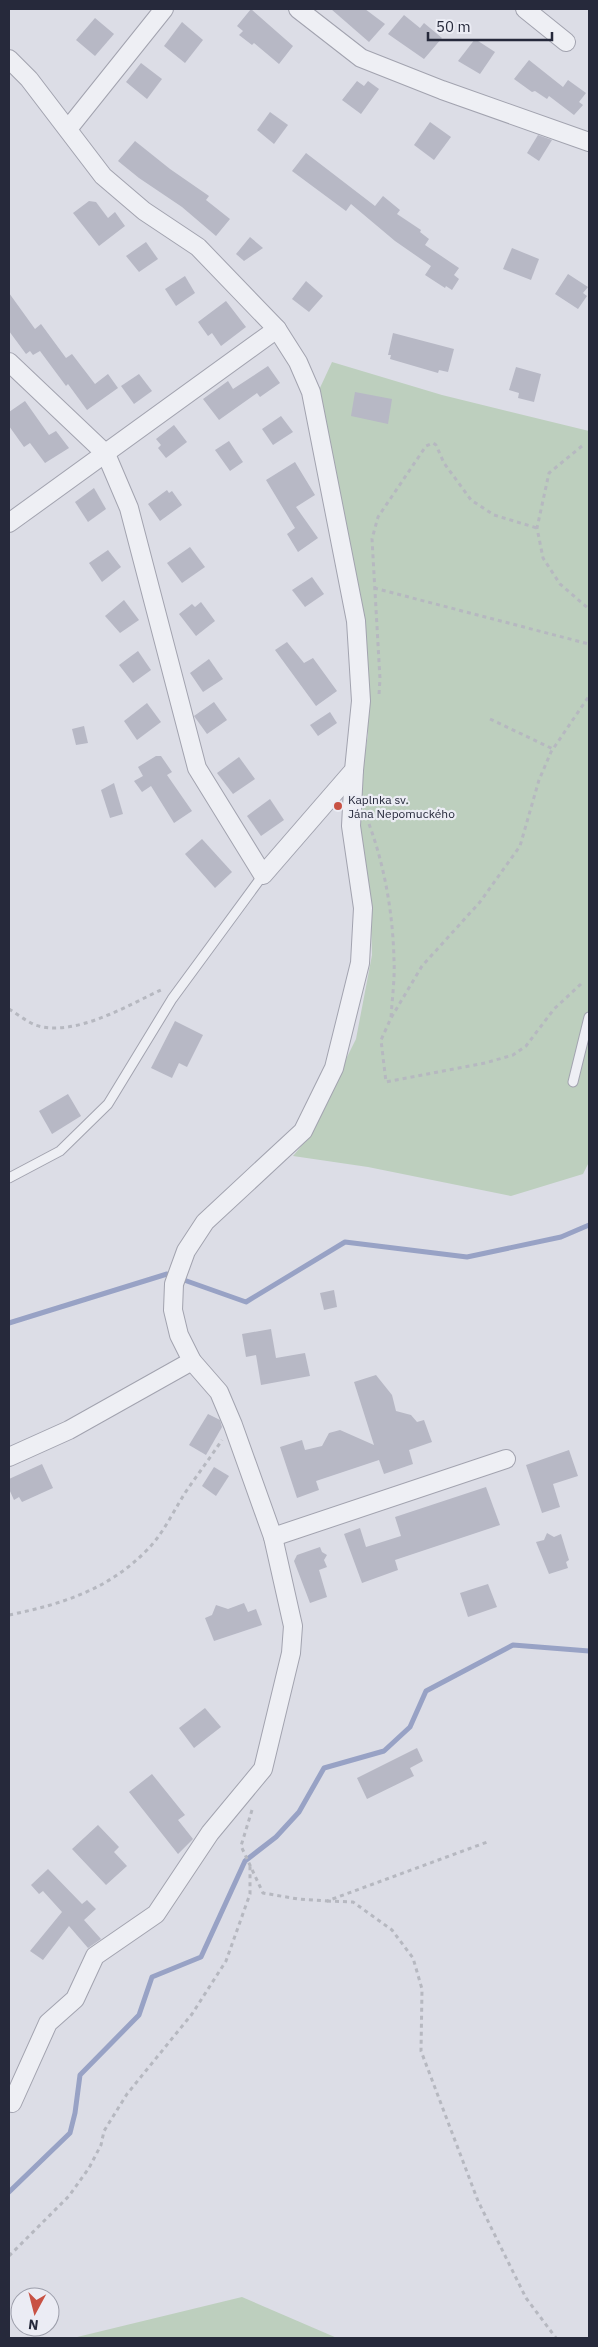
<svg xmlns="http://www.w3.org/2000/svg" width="598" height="2347" viewBox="0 0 598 2347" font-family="'IBM Plex Sans',sans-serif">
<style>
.green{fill:#bdcfbe}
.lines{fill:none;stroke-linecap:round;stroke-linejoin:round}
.stream{stroke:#98a2c5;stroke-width:5}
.building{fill:#b7b8c5}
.lane-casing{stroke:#a2a3af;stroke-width:11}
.street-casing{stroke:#a2a3af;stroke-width:20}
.path{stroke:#b6b8c0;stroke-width:3;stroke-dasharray:4 4;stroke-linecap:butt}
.lane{stroke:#eeeff4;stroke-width:9}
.street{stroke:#eeeff4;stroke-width:18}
.poi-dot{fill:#c85244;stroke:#ebecf4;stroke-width:2}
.labels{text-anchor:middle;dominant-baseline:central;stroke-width:4.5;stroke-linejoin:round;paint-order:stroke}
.poi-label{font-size:12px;fill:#26293b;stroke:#ebecf4;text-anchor:start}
</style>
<rect width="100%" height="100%" fill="#dcdde6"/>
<!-- green -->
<g class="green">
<polygon points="332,362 442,395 589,431 589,1162 583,1174 511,1196 368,1167 293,1156 308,1138 323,1112 336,1079 356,1039 372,955 371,922 359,822 359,789 368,735 365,620 319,390"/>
<polygon points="242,2297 337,2338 73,2338"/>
</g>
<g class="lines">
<!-- stream -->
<g class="stream">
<polyline points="9,1323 167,1274 246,1302 345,1242 467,1257 561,1237 589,1225"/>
<polyline points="9,2192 70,2133 75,2113 80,2075 139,2015 152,1977 201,1957 245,1861 276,1837 299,1812 324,1768 384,1751 410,1727 426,1691 513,1645 589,1651"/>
</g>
</g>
<!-- building -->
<g class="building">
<polygon points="251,9 293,46 279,64 254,43 252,45 239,35 243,31 237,26"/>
<polygon points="331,9 365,9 385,24 369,42"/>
<polygon points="404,15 420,28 424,23 442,38 424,59 388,34"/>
<polygon points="95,18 114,34 95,56 76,40"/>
<polygon points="182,22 203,40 185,63 164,46"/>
<polygon points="475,39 495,52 480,74 458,61"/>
<polygon points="529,60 563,87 568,80 586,93 579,102 583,105 574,115 549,96 547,99 535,91 532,92 514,79"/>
<polygon points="141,63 162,79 147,99 126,82"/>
<polygon points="357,81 364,86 368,81 379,89 361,114 342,100"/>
<polygon points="270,112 288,125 274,144 257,130"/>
<polygon points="430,122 451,137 434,160 414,145"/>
<polygon points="538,135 552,140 539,161 527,153"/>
<polygon points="135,141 170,169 209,196 206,200 230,219 216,236 182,207 139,178 118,161"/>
<polygon points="306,153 375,206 383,196 400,210 397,214 421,230 420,232 429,239 425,245 459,268 454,275 459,279 452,290 446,286 445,288 425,275 431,266 395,241 351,204 346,211 292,171"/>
<polygon points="89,201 96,202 108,218 115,212 125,226 99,246 73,213"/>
<polygon points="250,237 263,248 244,261 236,254"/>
<polygon points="146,242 158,259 139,272 126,256"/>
<polygon points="512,248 539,259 531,280 503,269"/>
<polygon points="568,274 588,287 583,293 587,296 578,309 555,294"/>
<polygon points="185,276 195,293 176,306 165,289"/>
<polygon points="306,281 323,296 309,312 292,299"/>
<polygon points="9,293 35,329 41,324 66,358 72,354 95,384 108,374 118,388 87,410 68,384 66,386 40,351 33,355 30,351 26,354 9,331"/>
<polygon points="226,301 246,327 221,346 212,333 208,336 198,322"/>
<polygon points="393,333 454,349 448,372 439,370 438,373 390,359 391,355 388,355"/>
<polygon points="268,366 280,383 260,397 257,393 219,420 203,399 228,381 233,389"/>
<polygon points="516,367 541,374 534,402 518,398 519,393 509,390"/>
<polygon points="139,374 152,391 134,404 121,386"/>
<polygon points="355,392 392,399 388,424 351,416"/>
<polygon points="25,401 49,435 56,431 69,448 45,463 30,443 24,447 9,426 9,412"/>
<polygon points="281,416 293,432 273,445 262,429"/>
<polygon points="174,425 187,442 166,458 158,448 161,445 156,439"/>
<polygon points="229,441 243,462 230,471 215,450"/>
<polygon points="295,462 315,495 296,507 318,538 298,552 287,534 295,528 266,480"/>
<polygon points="94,488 106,509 88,522 75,502"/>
<polygon points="167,490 169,493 172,491 182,505 160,521 148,504"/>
<polygon points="190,547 205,567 182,583 167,563"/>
<polygon points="108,550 121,567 102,582 89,563"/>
<polygon points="312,577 324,594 305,607 292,590"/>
<polygon points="124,600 139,620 120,633 105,616"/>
<polygon points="201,602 215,621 196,636 179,614 192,604 195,607"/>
<polygon points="287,642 304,663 313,658 337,691 316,706 275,650"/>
<polygon points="138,651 151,670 133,683 119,665"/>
<polygon points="209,659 223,679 203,692 190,673"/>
<polygon points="214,702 227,720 207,734 194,716"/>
<polygon points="147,703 161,722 137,740 124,721"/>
<polygon points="330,712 337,723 318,736 310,725"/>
<polygon points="84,726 88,743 76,745 72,729"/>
<polygon points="156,756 161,756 172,772 167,775 192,811 174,823 151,786 142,792 134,781 143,776 138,767"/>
<polygon points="239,757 255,779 233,794 217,773"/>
<polygon points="114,783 123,814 110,818 101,790"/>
<polygon points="270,799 284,820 261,836 247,816"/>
<polygon points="202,839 232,872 215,888 185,854"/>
<polygon points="175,1021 203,1035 187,1067 179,1063 172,1078 151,1068"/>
<polygon points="68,1094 81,1116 52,1134 39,1111"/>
<polygon points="334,1290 337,1307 324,1310 320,1293"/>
<polygon points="271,1329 276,1358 305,1353 310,1376 261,1385 256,1355 246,1357 242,1334"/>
<polygon points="376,1375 392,1395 396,1411 411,1415 417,1422 424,1420 432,1442 409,1450 413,1464 384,1474 379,1460 316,1481 319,1490 297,1498 280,1447 302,1440 305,1450 322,1446 329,1433 340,1430 374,1445 354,1382"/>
<polygon points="208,1414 220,1420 222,1427 206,1455 189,1445"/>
<polygon points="569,1450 578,1476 553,1484 560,1507 542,1513 526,1465"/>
<polygon points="42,1464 53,1488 22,1502 19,1497 14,1500 9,1489 9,1479"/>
<polygon points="214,1467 229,1476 216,1496 202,1486"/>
<polygon points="486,1487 500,1525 395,1560 398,1570 362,1583 344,1534 360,1528 366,1547 401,1536 395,1517"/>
<polygon points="547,1533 554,1537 561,1534 569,1560 566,1562 568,1568 549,1574 536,1542 544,1540"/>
<polygon points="320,1547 322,1552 327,1555 324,1560 327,1567 319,1570 327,1597 310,1603 294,1561 297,1555"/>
<polygon points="488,1584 497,1607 468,1617 460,1593"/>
<polygon points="244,1603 248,1612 256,1609 262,1625 214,1641 205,1618 212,1615 216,1605 228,1609"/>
<polygon points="205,1708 221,1727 194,1748 179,1728"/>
<polygon points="417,1748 423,1761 410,1768 414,1776 367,1799 357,1778"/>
<polygon points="152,1774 185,1815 178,1820 193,1839 178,1854 129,1792"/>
<polygon points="98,1825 119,1847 114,1852 127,1866 106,1885 72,1849"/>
<polygon points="48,1869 82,1904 87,1900 96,1909 84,1920 101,1939 88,1948 69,1926 43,1960 30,1951 62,1912 43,1891 39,1894 31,1885"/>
</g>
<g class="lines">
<!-- lane casing -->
<g class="lane-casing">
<g id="lane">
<polyline points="573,1082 589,1017"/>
<polyline points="9,1178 60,1151 108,1104 172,999 263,875"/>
</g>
</g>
<!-- street casing -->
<g class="street-casing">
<g id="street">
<polyline points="298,9 361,58 442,90 589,142"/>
<polyline points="525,9 566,42"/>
<polyline points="9,59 29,79 103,176 144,211 198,247 277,329 298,362 311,392 356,621 361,701 354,770 263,875 197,768 129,508 106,454 9,362"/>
<polyline points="68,129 164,9"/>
<polyline points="9,523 277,329"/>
<polyline points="9,1457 69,1430 192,1361"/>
<polyline points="273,1537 506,1459"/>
<polyline points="12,2103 48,2023 75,1999 95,1956 156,1914 210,1833 263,1769 291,1653 293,1626 273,1537 233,1425 219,1392 192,1361 179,1335 173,1310 174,1284 186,1251 205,1222 303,1131 334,1068 360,963 363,908 351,826 354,770"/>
</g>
</g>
<!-- path -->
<g class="path">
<polyline points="582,446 549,473 537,528 543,558 560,584 589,609"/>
<polyline points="374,588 589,644"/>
<polyline points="379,694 380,679 372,539 378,517 426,446 433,443 436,445 444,463 471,500 494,515 537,528"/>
<polyline points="490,719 553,749"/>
<path d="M369 824C385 867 393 915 394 960 395 979 392 999 391 1018"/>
<polyline points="581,984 554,1009 526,1046 513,1055 485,1063 386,1082 381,1040 391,1018 422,966 480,902 520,846 539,780 551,752 589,696"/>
<path d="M9 1009C17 1014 26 1021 35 1025 75 1038 128 1005 163 989"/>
<path d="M9 1615C62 1604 108 1590 147 1550 163 1534 173 1512 185 1493 197 1475 210 1458 222 1440"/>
<polyline points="252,1810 241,1846 263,1893 298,1899 327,1901 490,1841"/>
<polyline points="327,1901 353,1902 392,1930 413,1958 422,1989 421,2051 478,2201 526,2298 556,2338"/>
<polyline points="9,2256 69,2196 89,2168 101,2145 104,2131 127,2094 192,2014 226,1961 250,1894 250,1866"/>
</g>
<!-- lane -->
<use href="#lane" class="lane"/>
<!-- street -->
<use href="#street" class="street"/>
</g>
<!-- markers -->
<circle class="poi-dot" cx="338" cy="806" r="5"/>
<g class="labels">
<!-- poi labels -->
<g class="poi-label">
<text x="348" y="799">Kaplnka sv.<tspan x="348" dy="14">Jána Nepomuckého</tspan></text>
</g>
</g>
<!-- border -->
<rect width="598" height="2347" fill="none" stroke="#26293b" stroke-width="20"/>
<!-- north arrow -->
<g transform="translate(35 2312) rotate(187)"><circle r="24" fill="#ebecf4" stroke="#9c9eaa"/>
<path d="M0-4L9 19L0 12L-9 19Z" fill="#c85244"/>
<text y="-8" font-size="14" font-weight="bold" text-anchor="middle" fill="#26293b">N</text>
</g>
<!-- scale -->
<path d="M428 32v8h124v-8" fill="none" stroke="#26293b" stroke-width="2.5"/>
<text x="436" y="32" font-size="15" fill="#26293b" stroke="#ebecf4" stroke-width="4" paint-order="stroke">50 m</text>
</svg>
